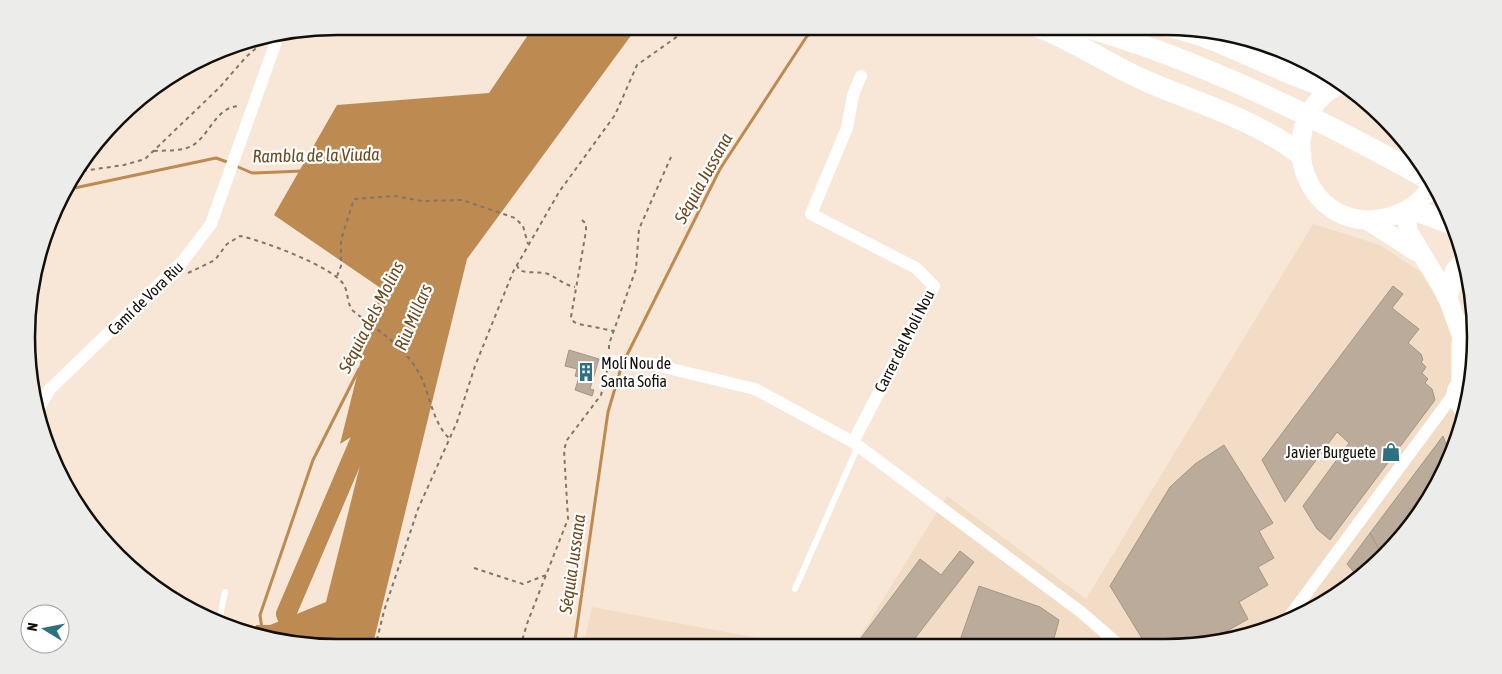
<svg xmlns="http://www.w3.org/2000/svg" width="1502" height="674" viewBox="0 0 1502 674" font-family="'Asap Condensed',sans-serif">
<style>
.built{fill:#f2dcc5}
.green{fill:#f1c595}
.water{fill:#bd8a52}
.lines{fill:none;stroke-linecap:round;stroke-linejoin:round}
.stream{stroke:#bd8a52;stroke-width:3}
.river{stroke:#bd8a52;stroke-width:20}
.building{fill:#bbab9b;stroke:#a49585}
.path{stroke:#80766a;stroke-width:2;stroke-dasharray:4 4;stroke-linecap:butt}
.service{stroke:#fff;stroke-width:6}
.minor{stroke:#fff;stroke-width:12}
.secondary{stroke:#fff;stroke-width:19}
.trunk{stroke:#fff;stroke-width:21}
.labels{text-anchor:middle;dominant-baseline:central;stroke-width:4.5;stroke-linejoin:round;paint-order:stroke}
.street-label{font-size:16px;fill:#130e08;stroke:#fff}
.poi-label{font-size:16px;fill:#130e08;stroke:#fff;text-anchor:start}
.water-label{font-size:18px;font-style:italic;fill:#6c491e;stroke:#fff}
.rim{fill:none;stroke:#130e08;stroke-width:2.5}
</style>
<rect width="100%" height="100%" fill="#f8e7d6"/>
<!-- built -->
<g class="built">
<polygon points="1235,38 1265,43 1303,65"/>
<polygon points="1313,224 1380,245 1433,280 1470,352 1459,437 1423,510 1370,571 1302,616 1206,645 854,646 947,496 1086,599"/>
<polygon points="592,607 704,628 805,646 583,647"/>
</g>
<!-- green -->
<polygon class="green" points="1463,273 1475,317 1473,331 1461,284"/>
<!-- water -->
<polygon class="water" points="534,26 638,26 467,259 372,648 337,648 255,634 256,625 270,625 326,602 370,425 340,444 379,287 274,215 337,105 489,93"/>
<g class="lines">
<!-- stream -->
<g class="stream">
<polyline points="236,166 252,173 303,171"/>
<polyline points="65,190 216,158 230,163"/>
<polyline points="626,357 720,169 807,36 823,26"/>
<polyline points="263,636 260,615 313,460 359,369"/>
<polyline points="574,647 608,412 621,368"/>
</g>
<!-- river -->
<polyline class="river" points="297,641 286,614 377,401"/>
</g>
<!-- building -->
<g class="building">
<polygon points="1393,286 1403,294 1392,308 1419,329 1408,343 1421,354 1423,360 1421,362 1426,367 1422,373 1428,379 1425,383 1432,389 1435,400 1330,540 1317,529 1303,506 1349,443 1337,432 1285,502 1262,460"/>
<polygon points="569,350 599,359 590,389 594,390 592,396 575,390 579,377 575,376 577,369 565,366"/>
<polygon points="1443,436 1450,455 1423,510 1382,556 1370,533"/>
<polygon points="1224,445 1273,523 1259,531 1274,558 1258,567 1268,585 1239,602 1248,619 1220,635 1222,640 1206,645 1146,645 1110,586 1170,487 1195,464"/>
<polygon points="1370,533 1383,556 1370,571 1359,578 1347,564"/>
<polygon points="960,551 974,562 909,646 855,646 920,559 941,575"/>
<polygon points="979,586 1040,607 1059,620 1052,646 958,646"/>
</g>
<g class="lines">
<!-- path -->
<g class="path">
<path d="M154 151C167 150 186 152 196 143 211 131 217 107 239 106"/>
<polyline points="75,172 124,165 145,159 220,87 246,57 263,42"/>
<polyline points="582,220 586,224 586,231 571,317 574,322 579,324 614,331"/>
<path d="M517 265 519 270C529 274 539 271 548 274 558 278 564 285 575 287"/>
<path d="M188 273 215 260 227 244 240 236C261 240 334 267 344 285 348 292 347 302 352 310 375 329 404 345 419 373 430 393 432 422 449 438"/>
<polyline points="337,276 341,266 341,240 354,199 395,196 422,201 462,200 515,218 523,226 528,244"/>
<polyline points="609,349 609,344 636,269 639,229 671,157"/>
<polyline points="474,568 523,584 546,575"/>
<polyline points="520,647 528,621 568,519 564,450 567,440 601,395 607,371"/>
<polyline points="375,648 384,611 418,509 457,422 475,366 513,272 559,192 615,115 637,65 678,36 685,26"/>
</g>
<!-- service -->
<g class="service">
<polyline points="1242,39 1252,48"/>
<polyline points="795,589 858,446"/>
<polyline points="219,621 225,592"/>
</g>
<!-- minor -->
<g class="minor">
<polyline points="610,361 651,364 755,389 853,442 1081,612 1119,645"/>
<polyline points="39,407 50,389 183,261 211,224 278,36"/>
<polyline points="853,442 934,286 916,268 811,214 847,128 853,95 861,76"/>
<polyline points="1286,621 1456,391"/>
</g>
<!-- secondary -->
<g class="secondary">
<path d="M1338 85C1264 127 1309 245 1395 215 1410 210 1425 199 1432 184"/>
<polyline points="1406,212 1408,231 1447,296 1470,359"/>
<polyline points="1370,222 1415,251"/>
<polyline points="1461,343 1461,385"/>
<path d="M1463 408 1456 400C1455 391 1458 385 1466 382"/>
</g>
<!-- trunk -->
<g class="trunk">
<path d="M1036 26C1075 40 1108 65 1146 81 1199 104 1255 119 1301 155"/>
<path d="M1082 26C1204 61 1317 118 1428 179"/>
<path d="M1165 26C1224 37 1275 73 1332 88"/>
<polyline points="1411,209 1450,223"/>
<polyline points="1447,296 1456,270 1461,265"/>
</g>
</g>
<!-- icons -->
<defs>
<g id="building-bare" transform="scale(1.5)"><path d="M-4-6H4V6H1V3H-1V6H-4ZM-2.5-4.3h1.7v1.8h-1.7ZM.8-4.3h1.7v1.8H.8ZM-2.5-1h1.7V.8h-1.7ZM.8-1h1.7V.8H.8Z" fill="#2d7081" stroke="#fff" stroke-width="2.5" paint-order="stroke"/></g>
<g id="shop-bare" transform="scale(1.5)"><path d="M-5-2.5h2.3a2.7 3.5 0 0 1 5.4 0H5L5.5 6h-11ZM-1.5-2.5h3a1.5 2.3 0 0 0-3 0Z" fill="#2d7081" stroke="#fff" stroke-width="2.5" paint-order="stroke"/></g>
</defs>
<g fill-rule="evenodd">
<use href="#building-bare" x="586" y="372"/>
<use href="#shop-bare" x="1391" y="452"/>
</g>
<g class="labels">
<!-- street labels -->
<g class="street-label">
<text transform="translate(145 298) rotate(-44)">Camí de Vora Riu</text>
<text transform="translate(904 341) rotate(-63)">Carrer del Molí Nou</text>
</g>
<!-- poi labels -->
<g class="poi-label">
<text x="601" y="363">Molí Nou de<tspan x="601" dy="18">Santa Sofia</tspan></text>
<text x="1376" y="452" text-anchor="end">Javier Burguete</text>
</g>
<!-- water labels -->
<g class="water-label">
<text transform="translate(316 155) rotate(-1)">Rambla de la Viuda</text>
<text transform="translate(703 178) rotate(-61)">Séquia Jussana</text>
<text transform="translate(371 317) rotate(-63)">Séquia dels Molins</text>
<text transform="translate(413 317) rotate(-67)">Riu Millars</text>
<text transform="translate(572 564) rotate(-82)">Séquia Jussana</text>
</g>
</g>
<!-- crop -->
<path d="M0 0H1502V674H0ZM337 35H1165A302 302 0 0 1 1467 337V337A302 302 0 0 1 1165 639H337A302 302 0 0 1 35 337V337A302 302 0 0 1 337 35Z" fill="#ececeb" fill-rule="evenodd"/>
<path class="rim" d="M337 35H1165A302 302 0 0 1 1467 337V337A302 302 0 0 1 1165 639H337A302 302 0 0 1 35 337V337A302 302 0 0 1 337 35Z"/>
<!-- north arrow -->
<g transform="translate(45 629) rotate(280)"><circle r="24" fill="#ffffff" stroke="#a19f9c"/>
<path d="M0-4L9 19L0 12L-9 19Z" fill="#2d7081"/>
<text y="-8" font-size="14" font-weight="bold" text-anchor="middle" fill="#130e08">N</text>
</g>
</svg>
